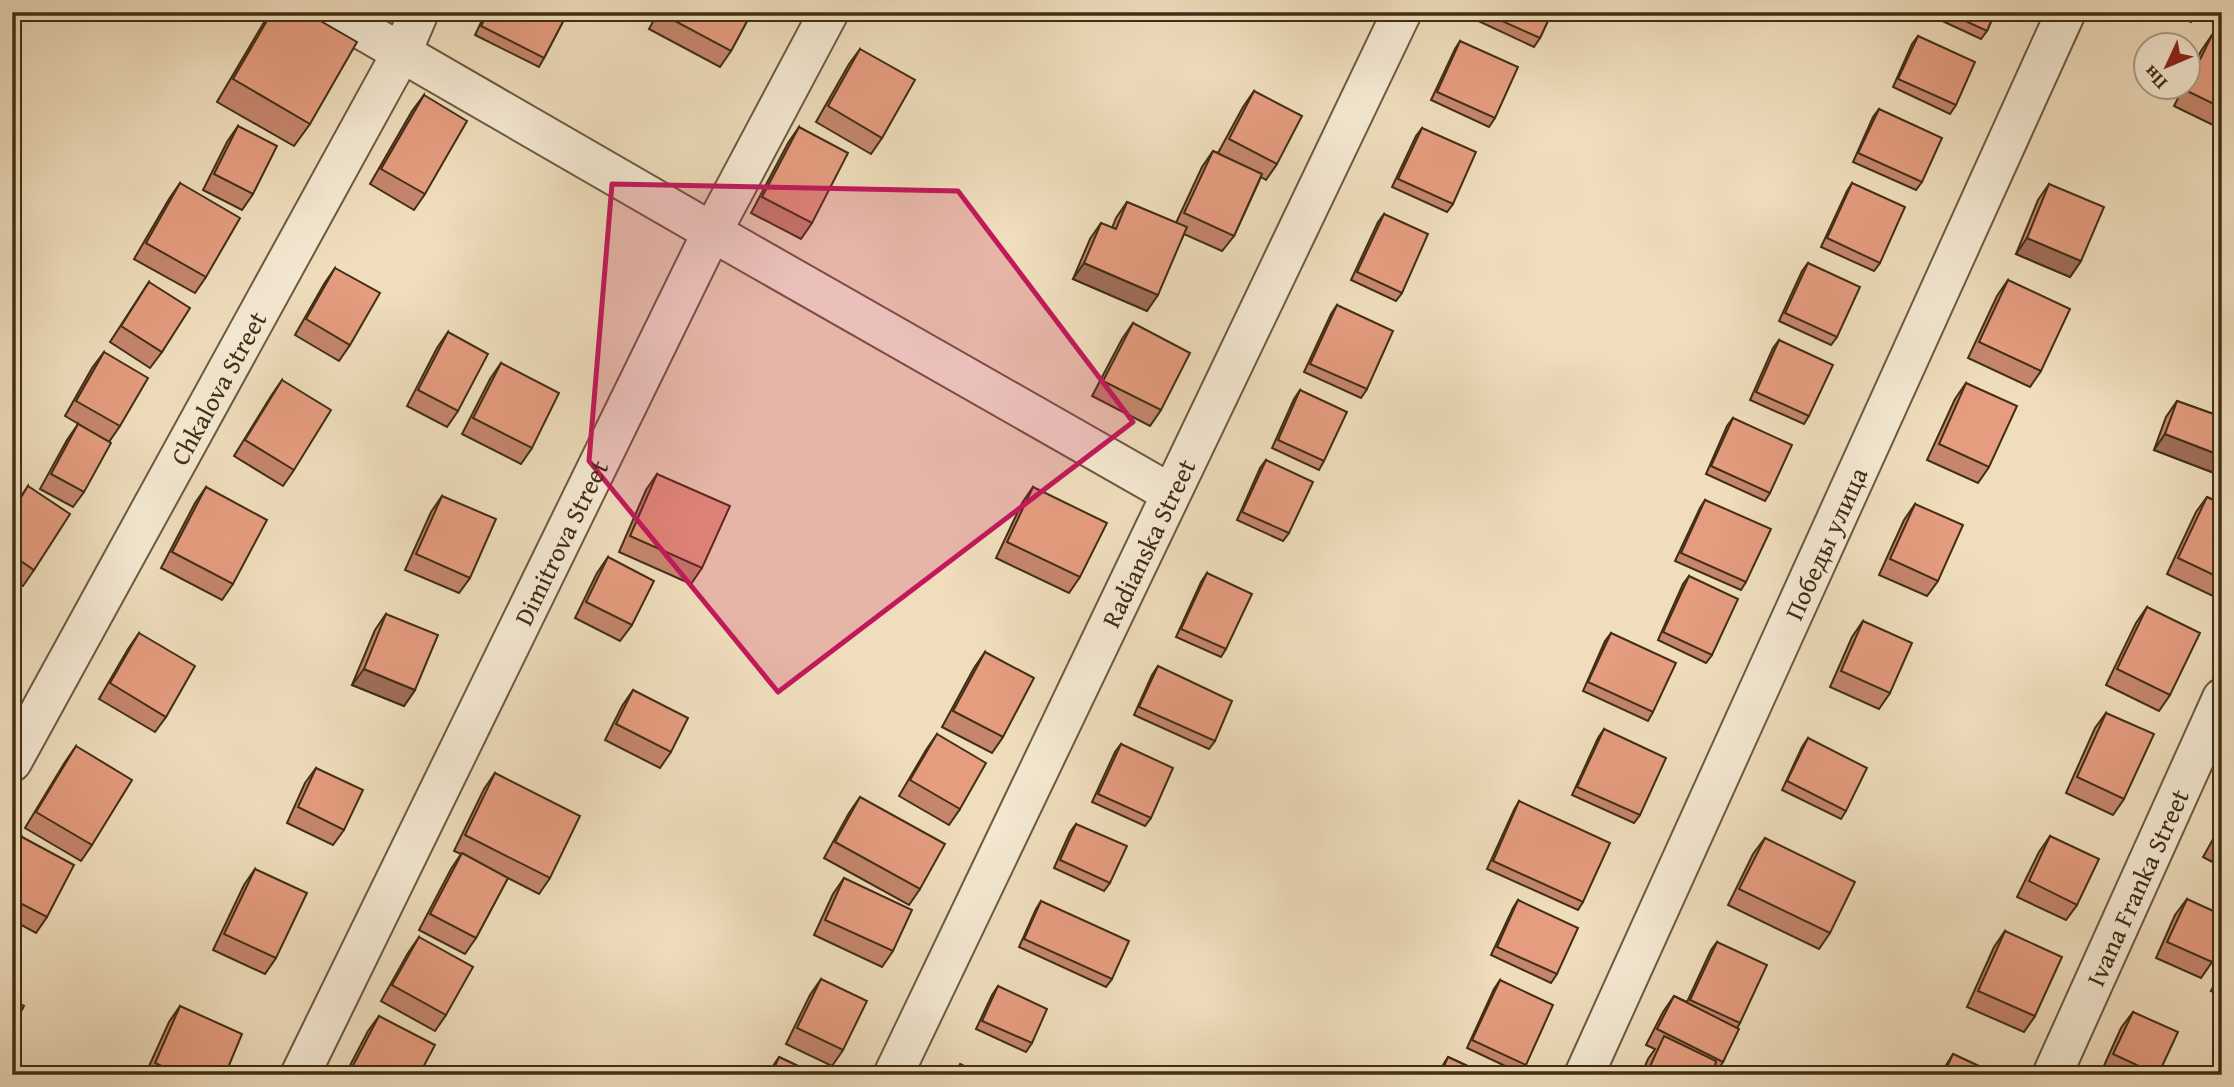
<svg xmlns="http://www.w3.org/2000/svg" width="2234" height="1087" viewBox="0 0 2234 1087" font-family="'Gentium Book Plus',serif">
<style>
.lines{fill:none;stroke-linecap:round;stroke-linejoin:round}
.minor-casing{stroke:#6c5a3f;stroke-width:42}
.minor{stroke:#f5e9d3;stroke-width:38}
.wall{fill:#c5866d;stroke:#412e15;stroke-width:2}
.shaded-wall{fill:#a06d59;stroke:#412e15;stroke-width:2}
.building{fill:#e59c7f;stroke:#412e15;stroke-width:2}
.marked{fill:#c2185b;fill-opacity:0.2;stroke:#c2185b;stroke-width:5;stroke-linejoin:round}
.labels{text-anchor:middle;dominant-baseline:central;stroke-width:5;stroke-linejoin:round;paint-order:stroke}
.street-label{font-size:26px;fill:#412e15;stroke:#f5e9d3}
</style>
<rect width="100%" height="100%" fill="#efddbc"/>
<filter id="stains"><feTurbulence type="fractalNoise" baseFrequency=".00286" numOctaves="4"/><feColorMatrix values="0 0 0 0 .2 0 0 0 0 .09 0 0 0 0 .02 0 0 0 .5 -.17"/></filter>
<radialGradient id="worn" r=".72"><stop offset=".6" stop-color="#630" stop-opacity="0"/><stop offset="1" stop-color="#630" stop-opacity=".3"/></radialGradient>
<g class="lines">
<!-- minor casing -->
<g class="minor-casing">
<g id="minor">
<polyline points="331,12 712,232 1170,493"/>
<path id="s1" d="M12 762 402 52 419 12"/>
<path id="s2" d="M300 1075 712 232 829 12"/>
<path id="s3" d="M893 1075 1402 12"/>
<path id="s4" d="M1584 1075 2066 12"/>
<path id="s5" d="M2052 1075 2222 698"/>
</g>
</g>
<!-- minor -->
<use href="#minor" class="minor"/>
</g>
<!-- wall -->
<g class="wall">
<polygon points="270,12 305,12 310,124 294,146 217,102"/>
<polygon points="486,12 568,12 544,58 539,67 475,35"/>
<polygon points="658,12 752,12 731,51 720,67 649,29"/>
<polygon points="1477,12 1552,12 1540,38 1534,47 1474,19"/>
<polygon points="1923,12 1995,12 1987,31 1981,39"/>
<polygon points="2169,12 2197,12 2191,22"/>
<polygon points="2212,35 2222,40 2221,129 2174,106 2183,88 2188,88 2188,77 2201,51"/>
<polygon points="1918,36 1956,105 1950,114 1893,87 1912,44"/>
<polygon points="1460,41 1495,118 1489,127 1431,100 1455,49"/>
<polygon points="860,49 882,138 871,154 816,122 849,64"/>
<polygon points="1254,91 1277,164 1266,180 1261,177 1234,236 1222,251 1184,234 1147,311 1073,279 1090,239 1101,223 1112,228 1116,218 1127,202 1176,223 1202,167 1213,151 1218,153 1243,107"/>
<polygon points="424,95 425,194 414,210 370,184 412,111"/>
<polygon points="1879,109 1922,182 1916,190 1853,162 1873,117"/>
<polygon points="238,126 253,194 242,210 203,190 227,142"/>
<polygon points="799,127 812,223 801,239 751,213 788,143"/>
<polygon points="1422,128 1453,204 1447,212 1392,187 1416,136"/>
<polygon points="180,183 206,277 195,293 134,259 169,199"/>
<polygon points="1852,183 1880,263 1874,271 1821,247 1847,191"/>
<polygon points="2049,184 2081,261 2070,277 2016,254 2038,200"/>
<polygon points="1384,214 1402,293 1396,301 1351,280 1378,222"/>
<polygon points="1808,263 1837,337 1831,345 1779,321 1802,271"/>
<polygon points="335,268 350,345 339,361 295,335 324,284"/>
<polygon points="2008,280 2041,371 2030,387 1968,358 1997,296"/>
<polygon points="149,282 162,352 150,368 110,342"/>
<polygon points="1337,305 1367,389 1361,398 1304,372 1331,314"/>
<polygon points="1133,323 1161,410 1150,426 1092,396 1122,339"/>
<polygon points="448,332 458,411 447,427 407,406 437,348"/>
<polygon points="1779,340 1809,416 1804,424 1750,400 1773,348"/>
<polygon points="104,352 120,426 109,442 65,416 92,368"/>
<polygon points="501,363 532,448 521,464 462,434 490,379"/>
<polygon points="282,380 294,470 283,486 234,456 271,396"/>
<polygon points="1966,383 1989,467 1978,483 1927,460 1955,399"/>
<polygon points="1300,390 1324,461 1319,470 1272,448 1294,399"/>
<polygon points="2177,401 2219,416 2222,412 2222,476 2154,450 2166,417"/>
<polygon points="1733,418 1770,493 1765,501 1706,474 1727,426"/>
<polygon points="78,424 84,492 73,507 40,489 67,440"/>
<polygon points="1266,460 1289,533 1283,541 1237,520 1260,468"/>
<polygon points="657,474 702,568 691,584 619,552 646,490"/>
<polygon points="28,486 34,570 23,586 12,579 12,510"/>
<polygon points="206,487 233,584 222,600 161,568 195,503"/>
<polygon points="1033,487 1080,577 1069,593 996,558 1022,503"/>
<polygon points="442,496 470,578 459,593 405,570 431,512"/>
<polygon points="2207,497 2222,504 2222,587 2215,597 2167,574 2196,512"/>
<polygon points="1705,500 1746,582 1741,590 1675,561 1700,508"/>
<polygon points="1915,504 1938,581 1927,596 1879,575 1904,520"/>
<polygon points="608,557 632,625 620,641 575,618 597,573"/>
<polygon points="1207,573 1226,649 1221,657 1176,637 1201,582"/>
<polygon points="1689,576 1712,655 1706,663 1658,640 1683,584"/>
<polygon points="2147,607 2170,695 2159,711 2106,685 2136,623"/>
<polygon points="386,614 415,690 404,706 352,685 375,630"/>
<polygon points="1863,621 1890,693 1879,709 1830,687 1852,637"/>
<polygon points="139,633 166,717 155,732 99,699 128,649"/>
<polygon points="1611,633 1653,712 1648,721 1583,691 1605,641"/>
<polygon points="985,652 1003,737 992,753 942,727 974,668"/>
<polygon points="1158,666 1215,741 1209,749 1134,715 1152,675"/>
<polygon points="633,690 671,752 660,768 605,740 622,706"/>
<polygon points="2106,713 2124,799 2113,815 2066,793 2095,728"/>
<polygon points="1604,729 1640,815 1634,823 1572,795 1598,738"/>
<polygon points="937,734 960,809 949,825 899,796 926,750"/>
<polygon points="1808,738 1846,811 1841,819 1782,790 1802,747"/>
<polygon points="1121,744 1151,818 1145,826 1092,802 1115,752"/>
<polygon points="76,746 92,845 81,861 25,828 65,762"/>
<polygon points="316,768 344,830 333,845 287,823 305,783"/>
<polygon points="495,773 550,878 539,894 508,878 476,938 465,954 419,930 451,869 461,854 454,851 484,789"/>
<polygon points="860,797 920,889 909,905 824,858 849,813"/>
<polygon points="1519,801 1583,902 1578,910 1487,869 1514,810"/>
<polygon points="2222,823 2222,867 2203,857"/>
<polygon points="1076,824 1110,883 1104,891 1054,868 1070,832"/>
<polygon points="2050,836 2077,905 2066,920 2017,897 2039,852"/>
<polygon points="22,837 47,917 36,933 12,920 12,851"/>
<polygon points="1765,838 1830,933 1819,949 1728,905 1753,854"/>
<polygon points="255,869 276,958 265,974 213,950 244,885"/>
<polygon points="844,878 893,951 882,967 814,935 833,894"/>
<polygon points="2187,899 2212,962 2201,978 2156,958 2175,915"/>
<polygon points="1518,900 1557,974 1551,983 1491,955 1513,908"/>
<polygon points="1041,901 1112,979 1106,987 1019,947 1036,909"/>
<polygon points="2005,931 2035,1016 2024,1032 1967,1007 1994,947"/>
<polygon points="419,937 446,1015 435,1031 381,1001 408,953"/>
<polygon points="1717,942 1740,1023 1737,1028 1723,1062 1714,1075 1641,1075 1648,1059 1655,1049 1646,1045 1663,1012 1674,996 1687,1002 1711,950"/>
<polygon points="2222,970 2222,996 2211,991"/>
<polygon points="821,979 843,1050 832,1066 786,1044 810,995"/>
<polygon points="1500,980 1526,1065 1520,1073 1467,1048 1494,989"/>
<polygon points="998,986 1032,1043 1026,1052 976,1029 992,995"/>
<polygon points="180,1006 225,1075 145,1075 169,1022"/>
<polygon points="2133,1012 2158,1075 2112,1075 2102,1070 2121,1028"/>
<polygon points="379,1016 419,1075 345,1075 368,1031"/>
<polygon points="1953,1054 1998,1075 1940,1075"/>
<polygon points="779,1057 817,1075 767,1075"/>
<polygon points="1448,1057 1487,1075 1438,1075 1443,1065"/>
</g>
<!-- shaded-wall -->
<g class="shaded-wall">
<polygon points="2027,238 2081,261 2070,277 2016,254"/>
<polygon points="1084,263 1158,295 1147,311 1073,279"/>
<polygon points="2165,434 2222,456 2222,476 2154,450"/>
<polygon points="364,669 415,690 404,706 352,685"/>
</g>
<!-- building -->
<g class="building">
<polygon points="272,12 305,12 357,42 310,124 233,79"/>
<polygon points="488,12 568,12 544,58 481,26"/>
<polygon points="661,12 752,12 731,51 660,13"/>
<polygon points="1482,12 1552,12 1540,38"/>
<polygon points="1946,12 1995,12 1987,31"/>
<polygon points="2212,35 2222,40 2222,108 2185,90 2187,88 2188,88 2188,84"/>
<polygon points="1918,36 1975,62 1956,105 1898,79"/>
<polygon points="1460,41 1518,67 1495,118 1437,92"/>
<polygon points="860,49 915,80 882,138 828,106"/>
<polygon points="1254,91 1302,116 1277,164 1229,139"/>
<polygon points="424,95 467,121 425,194 381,169"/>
<polygon points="1879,109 1942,138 1922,182 1858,153"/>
<polygon points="238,126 277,146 253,194 214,174"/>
<polygon points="799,127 848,153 812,223 762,197"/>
<polygon points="1422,128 1476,152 1453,204 1398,179"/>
<polygon points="1213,151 1262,174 1234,236 1184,213"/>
<polygon points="180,183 240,218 206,277 146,243"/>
<polygon points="1852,183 1905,207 1880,263 1827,238"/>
<polygon points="2049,184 2104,207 2081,261 2027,238"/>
<polygon points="1127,202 1187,227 1158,295 1084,263 1101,223 1116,229"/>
<polygon points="1384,214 1428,234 1402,293 1357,272"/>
<polygon points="1808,263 1860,287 1837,337 1785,313"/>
<polygon points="335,268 380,293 350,345 306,319"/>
<polygon points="2008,280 2070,309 2041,371 1979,342"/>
<polygon points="149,282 190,308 162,352 121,326"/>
<polygon points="1337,305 1393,331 1367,389 1310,364"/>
<polygon points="1133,323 1190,353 1161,410 1103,381"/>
<polygon points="448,332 488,354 458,411 418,390"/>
<polygon points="1779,340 1833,365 1809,416 1756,392"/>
<polygon points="104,352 148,378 120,426 76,401"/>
<polygon points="501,363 559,393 532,448 473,418"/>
<polygon points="282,380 331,410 294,470 245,440"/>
<polygon points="1966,383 2017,406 1989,467 1939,444"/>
<polygon points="1300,390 1347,412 1324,461 1278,440"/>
<polygon points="2177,401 2222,417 2222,456 2165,434"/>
<polygon points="1733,418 1792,445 1770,493 1711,466"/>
<polygon points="78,424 111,443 84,492 51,474"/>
<polygon points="1266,460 1313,482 1289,533 1242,512"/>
<polygon points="657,474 730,506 702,568 630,536"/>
<polygon points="28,486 70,514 34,570 12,555 12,512"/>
<polygon points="206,487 267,520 233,584 172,552"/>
<polygon points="1033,487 1107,523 1080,577 1007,542"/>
<polygon points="442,496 496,519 470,578 416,554"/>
<polygon points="2207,497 2222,504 2222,579 2178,558"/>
<polygon points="1705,500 1771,529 1746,582 1681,553"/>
<polygon points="1915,504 1963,525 1938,581 1890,559"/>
<polygon points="608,557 654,581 632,625 586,602"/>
<polygon points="1207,573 1252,594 1226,649 1181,629"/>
<polygon points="1689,576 1738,599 1712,655 1663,632"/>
<polygon points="2147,607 2200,633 2170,695 2117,669"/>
<polygon points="386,614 438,635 415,690 364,669"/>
<polygon points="1863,621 1912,643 1890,693 1841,671"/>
<polygon points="139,633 195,666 166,717 110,683"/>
<polygon points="1611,633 1676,663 1653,712 1588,682"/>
<polygon points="985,652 1034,678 1003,737 953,711"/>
<polygon points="1158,666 1232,701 1215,741 1139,707"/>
<polygon points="633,690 688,718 671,752 616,724"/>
<polygon points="2106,713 2154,734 2124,799 2077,777"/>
<polygon points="1604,729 1666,758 1640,815 1577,787"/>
<polygon points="937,734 986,763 960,809 910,780"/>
<polygon points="1808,738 1867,768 1846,811 1787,781"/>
<polygon points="1121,744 1173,768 1151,818 1098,794"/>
<polygon points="76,746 132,780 92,845 36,812"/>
<polygon points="316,768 363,790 344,830 298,807"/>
<polygon points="495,773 580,816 550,878 465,835"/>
<polygon points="860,797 945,844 920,889 835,842"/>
<polygon points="1519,801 1610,843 1583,902 1493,861"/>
<polygon points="1076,824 1127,846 1110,883 1060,860"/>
<polygon points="2222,827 2222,845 2214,841"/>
<polygon points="2050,836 2099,859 2077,905 2029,881"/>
<polygon points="22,837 74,865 47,917 12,899 12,855"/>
<polygon points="1765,838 1855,882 1830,933 1739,889"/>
<polygon points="462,853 508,878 476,938 430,914"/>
<polygon points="255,869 307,893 276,958 224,934"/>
<polygon points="844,878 912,910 893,951 825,920"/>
<polygon points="2187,899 2222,915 2222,941 2212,962 2167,942"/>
<polygon points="1518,900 1578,928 1557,974 1497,947"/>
<polygon points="1041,901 1129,941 1112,979 1024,939"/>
<polygon points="2005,931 2062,957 2035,1016 1978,991"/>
<polygon points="419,937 473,967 446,1015 392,985"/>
<polygon points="1717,942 1767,965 1740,1023 1690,1000"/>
<polygon points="2222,973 2222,985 2217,983"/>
<polygon points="821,979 867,1001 843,1050 797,1028"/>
<polygon points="1500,980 1553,1005 1526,1065 1472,1040"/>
<polygon points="998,986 1047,1009 1032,1043 982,1021"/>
<polygon points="1674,996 1739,1029 1723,1062 1657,1029"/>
<polygon points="12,1000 24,1006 12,1029"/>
<polygon points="180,1006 242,1034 225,1075 181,1075 155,1063"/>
<polygon points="2133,1012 2178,1032 2158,1075 2113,1054"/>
<polygon points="379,1016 435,1045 419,1075 348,1075"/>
<polygon points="1664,1036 1716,1061 1713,1075 1646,1075"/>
<polygon points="1953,1054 1998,1075 1943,1075"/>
<polygon points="779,1057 817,1075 771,1075"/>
<polygon points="1448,1057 1487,1075 1440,1075"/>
<polygon points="960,1064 983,1075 955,1075"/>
</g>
<!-- marked area -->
<path class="marked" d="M612 184 958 191 1133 422 778 692 589 461Z"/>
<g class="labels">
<!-- street labels -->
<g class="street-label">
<text stroke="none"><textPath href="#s1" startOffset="427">Chkalova Street</textPath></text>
<text stroke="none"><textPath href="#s2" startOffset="593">Dimitrova Street</textPath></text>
<text stroke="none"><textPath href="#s3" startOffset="590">Radianska Street</textPath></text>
<text stroke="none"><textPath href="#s4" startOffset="584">Победы улица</textPath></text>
<text stroke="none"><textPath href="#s5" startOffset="206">Ivana Franka Street</textPath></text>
</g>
</g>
<!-- margin -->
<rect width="2234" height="1087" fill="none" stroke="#efddbc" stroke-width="42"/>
<rect x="14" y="14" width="2206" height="1059" fill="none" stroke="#412e15" stroke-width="3.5"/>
<rect x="21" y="21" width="2192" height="1045" fill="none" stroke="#412e15" stroke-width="2"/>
<!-- north arrow -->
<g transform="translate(2167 66) rotate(226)"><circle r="33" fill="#f5e9d3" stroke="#ad9e87" stroke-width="2"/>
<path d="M0-5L12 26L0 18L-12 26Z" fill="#8f2418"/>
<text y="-10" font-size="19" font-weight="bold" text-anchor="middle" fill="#412e15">Пн</text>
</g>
<rect width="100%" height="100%" filter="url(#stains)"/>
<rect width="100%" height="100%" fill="url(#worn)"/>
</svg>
